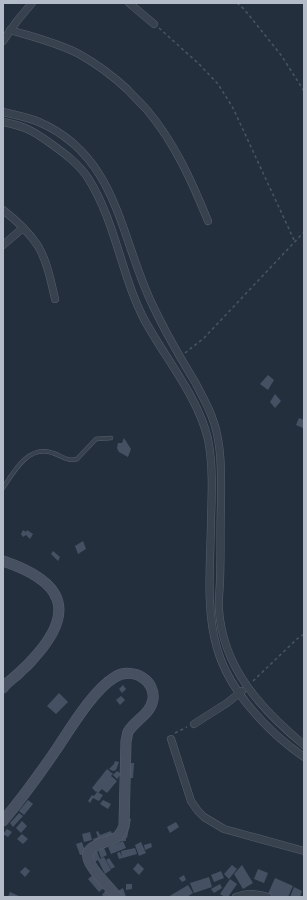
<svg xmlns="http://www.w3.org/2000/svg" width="307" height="900" viewBox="0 0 307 900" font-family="'Public Sans',sans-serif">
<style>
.building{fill:#455162}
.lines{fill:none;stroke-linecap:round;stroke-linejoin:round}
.service-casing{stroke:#565f6c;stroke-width:4.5}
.minor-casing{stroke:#565f6c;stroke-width:8}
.secondary-casing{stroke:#565f6c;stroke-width:11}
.path{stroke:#44595c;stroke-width:1.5;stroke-dasharray:3 3;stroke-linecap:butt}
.service{stroke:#38414e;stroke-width:3.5}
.minor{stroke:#38414e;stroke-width:7}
.secondary{stroke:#465061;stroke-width:10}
</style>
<rect width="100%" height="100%" fill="#242f3e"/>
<!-- building -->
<g class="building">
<polygon points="268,375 274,380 268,390 260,384"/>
<polygon points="275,394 281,401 275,408 270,402"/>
<polygon points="299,418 304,420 303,428 296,425"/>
<polygon points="124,438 131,449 128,457 119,452 117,448 118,443 122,443"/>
<polygon points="23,530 26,532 27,530 33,534 30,539 26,535 23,537 21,534"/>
<polygon points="83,541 86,549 78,554 75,546"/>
<polygon points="53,551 60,557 58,561 51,554"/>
<polygon points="123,685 126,689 122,693 119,689"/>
<polygon points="59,693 68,702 56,714 47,706"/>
<polygon points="121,696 125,700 120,705 116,700"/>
<polygon points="115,761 119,762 116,770 113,771 109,769 114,764"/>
<polygon points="129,763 134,763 133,778 129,778"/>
<polygon points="107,769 113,774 111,776 117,781 107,793 98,786 102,789 98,793 96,791 96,792 92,788"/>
<polygon points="117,771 121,774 117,779 113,775"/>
<polygon points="97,792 103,795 99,801 93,798 90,803 88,801 92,795 94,796"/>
<polygon points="28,800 33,804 24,815 19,811"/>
<polygon points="103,800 111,804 108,809 100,804"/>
<polygon points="19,813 23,816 13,827 10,823"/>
<polygon points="125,818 131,819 127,838 126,838 126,841 123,841 126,848 111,854 108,847 123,841 119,841 108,846 107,842 118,837"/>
<polygon points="22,821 27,826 21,833 16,828"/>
<polygon points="176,822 179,827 170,833 167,827"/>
<polygon points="7,829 12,832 8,837 3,834"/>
<polygon points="98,831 100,835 111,831 112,834 95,844 93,839 98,837 96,832"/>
<polygon points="90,832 92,840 84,842 82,834"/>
<polygon points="22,834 28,839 23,844 17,839"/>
<polygon points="82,842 86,854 80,855 76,844"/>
<polygon points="141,842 146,853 139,856 135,845"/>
<polygon points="151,843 152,847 145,850 144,845"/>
<polygon points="103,845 107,855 101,858 97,847"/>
<polygon points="96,848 100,859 104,857 111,870 105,874 98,860 95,862 92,856"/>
<polygon points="135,848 137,854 119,859 117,853 120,852 122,857 121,851"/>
<polygon points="109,858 115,867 111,869 106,860"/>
<polygon points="138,863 144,869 139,875 133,869"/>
<polygon points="232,865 237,869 229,879 224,874"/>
<polygon points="242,865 253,883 243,889 234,874"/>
<polygon points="25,867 30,871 25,877 20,872"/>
<polygon points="258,869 268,873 264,883 254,879"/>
<polygon points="221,871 224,878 214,882 211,875"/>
<polygon points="94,874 105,887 99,892 88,879"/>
<polygon points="184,875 186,880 182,882 179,878"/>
<polygon points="209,877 212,887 194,893 190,883"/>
<polygon points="275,878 293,886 288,897 270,897 267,896"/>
<polygon points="230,879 237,884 228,897 225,897 220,894"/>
<polygon points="126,884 132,884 132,889 126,890"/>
<polygon points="220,884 222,888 214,893 211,889"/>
<polygon points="188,885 193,893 187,897 168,897"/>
<polygon points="294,887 302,891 300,897 290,897"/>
<polygon points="123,888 126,897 118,897 115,893"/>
<polygon points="106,890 115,897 104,897 102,895"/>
<polygon points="10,892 21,897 8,897"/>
</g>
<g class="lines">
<!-- service casing -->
<g class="service-casing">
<path id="service" d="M3 488C14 471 29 444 53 453 62 456 68 462 77 459L96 439 111 438"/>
</g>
<!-- minor casing -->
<g class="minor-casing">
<g id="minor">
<polyline points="129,3 154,24"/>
<path d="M10 30C33 37 58 43 79 54 97 64 113 76 128 90 134 97 141 103 147 110 175 143 192 182 208 221"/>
<polyline points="3,41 17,21 32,3"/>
<path d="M3 112C15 115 28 117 39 122 120 157 120 242 155 310 167 335 181 359 195 382 204 399 213 415 217 434 222 457 221 481 221 505 220 530 221 555 220 580 220 590 218 600 219 610 223 668 261 709 304 745"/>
<path d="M3 122C24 126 32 130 50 143 64 153 79 164 88 178 116 222 121 276 145 321 166 359 198 397 208 439 213 465 212 492 211 518 211 559 205 608 217 648 229 691 268 732 304 757"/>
<path d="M3 210C16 220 29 232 38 246 47 261 51 281 55 299"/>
<polyline points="3,245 23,228"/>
<polyline points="194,724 227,703 242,691"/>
<polyline points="171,739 191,801 198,811 204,817 224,829 304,851"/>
<path d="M236 897C247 893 257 893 268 897"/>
</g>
</g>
<!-- secondary casing -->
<g class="secondary-casing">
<g id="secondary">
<path d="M3 561C63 581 78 611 32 660 28 665 23 669 19 673 14 678 7 682 3 688"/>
<path d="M3 821C22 798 39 775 56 750 70 729 93 690 115 677 123 672 135 672 143 678 150 682 154 691 153 699 151 714 135 720 128 732 127 735 127 738 126 741L124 826C122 830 121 834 117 837 107 844 78 844 91 865 98 877 109 886 117 897"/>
</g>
</g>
<!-- path -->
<g class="path">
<polyline points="237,3 244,9 281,55 304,91"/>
<polyline points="159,28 199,64 218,84 233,108 295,242"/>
<polyline points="185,353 204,338 304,232"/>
<polyline points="253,681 297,639 304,634"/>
<polyline points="175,733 187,727"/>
</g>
<!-- service -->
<use href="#service" class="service"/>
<!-- minor -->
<use href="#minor" class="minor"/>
<!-- secondary -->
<use href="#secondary" class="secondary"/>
</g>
<!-- border -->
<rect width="307" height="900" fill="none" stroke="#b4bcc9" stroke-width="8"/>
</svg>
